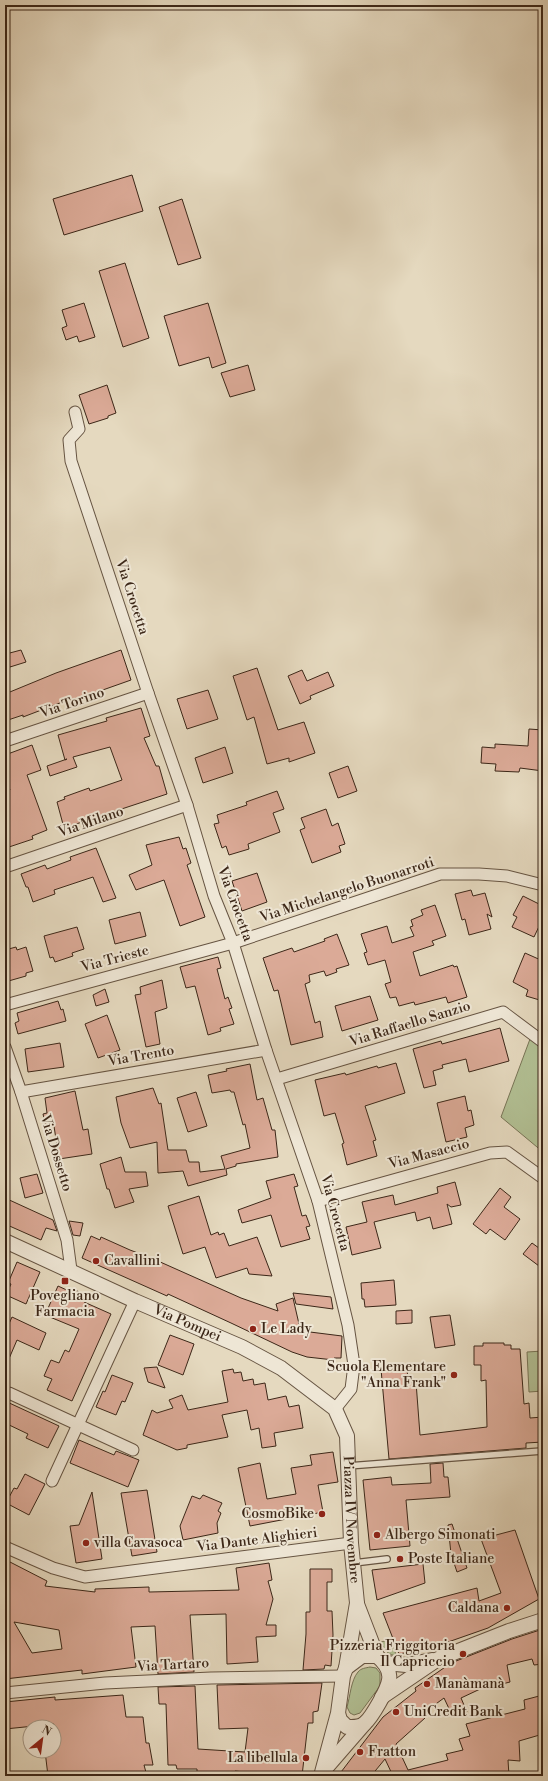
<svg xmlns="http://www.w3.org/2000/svg" width="548" height="1781" viewBox="0 0 548 1781" font-family="'Libre Bodoni',serif">
<style>
.green{fill:#b2c094;stroke:#777456}
.building{fill:#dbaa97;stroke:#3c2718;fill-rule:evenodd}
.lines{fill:none;stroke-linecap:round;stroke-linejoin:round}
.service-casing{stroke:#665442;stroke-width:8}
.minor-casing{stroke:#665442;stroke-width:13}
.tertiary-casing{stroke:#665442;stroke-width:16}
.service{stroke:#eee6d5;stroke-width:5.5}
.minor{stroke:#eee6d5;stroke-width:11}
.tertiary{stroke:#eee6d5;stroke-width:14}
.poi-dot{fill:#8f2418;stroke:#eee6d5;stroke-width:1.5}
.labels{text-anchor:middle;dominant-baseline:central;stroke-width:4;stroke-linejoin:round;paint-order:stroke}
.street-label{font-size:14px;fill:#3c2718;stroke:#eee6d5}
.poi-label{font-size:14px;fill:#3c2718;stroke:#eee6d5;text-anchor:start}
</style>
<rect width="100%" height="100%" fill="#e5d9bf"/>
<filter id="stains"><feTurbulence type="fractalNoise" baseFrequency=".005" numOctaves="4"/><feColorMatrix values="0 0 0 0 .2 0 0 0 0 .09 0 0 0 0 .02 0 0 0 .5 -.17"/></filter>
<radialGradient id="worn" r=".72"><stop offset=".6" stop-color="#630" stop-opacity="0"/><stop offset="1" stop-color="#630" stop-opacity=".3"/></radialGradient>
<!-- green -->
<g class="green">
<polygon points="530,1039 543,1048 543,1152 501,1117"/>
<polygon points="543,1351 543,1391 529,1392 527,1352"/>
<path d="M389 1640 397 1656C388 1655 384 1650 381 1642Z"/>
<path d="M370 1667 376 1668 380 1673V1686L360 1713 354 1715 350 1713 347 1707C350 1697 351 1680 358 1672 361 1668 366 1668 370 1667Z"/>
</g>
<!-- building -->
<g class="building">
<polygon points="132,175 143,211 64,235 53,199"/>
<polygon points="182,199 201,258 178,265 159,207"/>
<polygon points="125,263 149,338 123,347 99,271"/>
<polygon points="84,303 95,337 79,342 77,336 66,340 62,328 67,326 62,310"/>
<polygon points="208,303 226,363 212,368 209,357 179,366 164,316"/>
<polygon points="248,365 255,390 230,397 221,373"/>
<polygon points="107,385 116,413 108,416 108,418 89,424 79,395"/>
<polygon points="21,650 26,662 10,667 6,654"/>
<polygon points="121,650 131,680 66,703 65,701 23,717 23,715 5,721 5,694 56,673"/>
<polygon points="257,668 278,730 304,722 315,753 289,762 289,758 267,764 254,717 247,720 233,676"/>
<polygon points="302,670 307,681 328,672 334,686 310,696 311,699 300,704 288,676"/>
<polygon points="208,690 218,719 187,729 177,699"/>
<polygon points="141,708 150,736 144,738 156,766 159,766 167,794 64,828 57,802 65,799 64,797 89,788 90,791 122,780 110,747 73,757 77,767 50,776 47,766 67,759 65,760 58,735 107,721 106,718"/>
<polygon points="529,729 543,730 543,771 520,768 519,772 495,771 496,764 481,763 482,747 495,748 495,744 528,746"/>
<polygon points="32,745 41,770 27,775 47,830 32,836 33,839 9,847 5,836 5,792 10,790 5,777 5,755"/>
<polygon points="225,747 233,773 203,783 195,758"/>
<polygon points="348,766 357,791 338,798 329,773"/>
<polygon points="277,791 284,809 273,813 280,832 248,844 249,849 229,855 226,846 222,848 214,824 219,823 217,815 247,805 246,802"/>
<polygon points="326,809 332,826 338,823 345,844 339,846 341,852 312,863 300,830 305,828 301,818"/>
<polygon points="179,837 183,849 186,848 191,863 187,865 205,917 180,926 164,880 136,890 129,875 152,865 146,845"/>
<polygon points="96,848 116,898 103,902 93,877 54,890 55,894 33,902 28,887 26,887 21,874 45,865 47,869 71,860 70,857"/>
<polygon points="257,873 267,902 242,911 232,881"/>
<polygon points="471,890 473,896 485,893 492,917 487,914 491,929 469,935 465,919 462,920 455,894"/>
<polygon points="523,896 543,906 543,918 534,937 512,927 517,917 513,915"/>
<polygon points="435,905 446,936 432,941 434,945 413,952 420,976 453,965 454,967 457,966 467,997 448,1003 446,997 415,1005 414,1002 399,1006 396,997 390,998 385,984 391,982 385,960 368,965 364,953 367,952 361,934 387,926 392,943 414,936 410,927 413,926 411,920 423,915 421,910"/>
<polygon points="140,912 146,936 115,944 109,920"/>
<polygon points="77,927 84,949 72,953 73,956 55,962 53,957 50,958 44,936"/>
<polygon points="337,934 349,965 336,969 337,972 326,976 324,971 309,975 310,982 305,984 315,1023 320,1021 323,1037 291,1045 278,990 274,991 263,958 292,948 294,952 325,941 324,939"/>
<polygon points="16,947 17,950 26,947 33,971 26,973 26,976 5,982 5,950"/>
<polygon points="525,953 543,961 543,1001 526,996 528,990 513,982"/>
<polygon points="218,957 221,968 217,969 225,999 228,997 232,1008 229,1009 234,1024 220,1028 221,1031 208,1035 195,986 186,988 180,967"/>
<polygon points="162,980 167,1008 155,1012 160,1044 146,1047 135,995 141,994 140,987"/>
<polygon points="105,989 109,1002 96,1006 93,995"/>
<polygon points="370,996 378,1020 342,1031 335,1006"/>
<polygon points="58,1001 61,1010 63,1009 66,1021 18,1034 15,1023 19,1021 17,1013"/>
<polygon points="107,1015 120,1050 98,1058 85,1024"/>
<polygon points="500,1028 509,1061 469,1072 466,1059 442,1065 443,1068 433,1071 436,1085 424,1088 413,1049 441,1041 442,1044"/>
<polygon points="60,1043 64,1067 28,1072 25,1049"/>
<polygon points="396,1063 405,1093 365,1106 376,1140 373,1141 377,1156 347,1165 342,1144 344,1143 335,1113 324,1116 315,1080 345,1073 346,1075 377,1066 378,1068"/>
<polygon points="250,1064 257,1100 263,1098 272,1130 275,1130 278,1157 236,1164 236,1166 226,1169 227,1175 188,1186 183,1171 158,1173 157,1142 130,1148 121,1123 116,1097 153,1088 159,1104 161,1103 168,1150 186,1150 189,1162 199,1162 200,1172 225,1169 221,1156 250,1148 245,1124 243,1125 234,1092 231,1092 230,1090 212,1093 208,1075 227,1071 226,1069"/>
<polygon points="75,1091 83,1130 88,1129 92,1154 59,1159 54,1126 46,1127 43,1114 47,1113 45,1098"/>
<polygon points="196,1092 207,1126 188,1132 177,1098"/>
<polygon points="465,1096 468,1111 471,1110 474,1125 465,1128 467,1137 446,1142 437,1103"/>
<polygon points="121,1157 125,1172 146,1172 148,1186 129,1189 134,1202 115,1208 109,1189 107,1189 100,1164"/>
<polygon points="37,1174 43,1193 25,1198 20,1178"/>
<polygon points="294,1174 298,1186 294,1187 302,1216 306,1215 310,1226 306,1227 310,1239 281,1247 271,1215 242,1223 238,1210 271,1198 266,1181"/>
<polygon points="455,1182 461,1205 451,1207 447,1204 452,1224 433,1229 430,1217 417,1221 415,1212 374,1222 381,1248 352,1255 346,1227 367,1222 362,1202 393,1195 395,1205 438,1193 437,1187"/>
<polygon points="500,1188 511,1197 504,1207 520,1219 505,1240 490,1229 486,1234 473,1224"/>
<polygon points="199,1196 211,1235 218,1232 219,1235 224,1233 229,1246 257,1237 272,1276 249,1274 247,1268 216,1278 205,1247 183,1254 168,1206"/>
<polygon points="5,1198 53,1220 57,1231 46,1228 41,1240 5,1224"/>
<polygon points="69,1221 83,1223 80,1236 73,1235"/>
<polygon points="91,1236 100,1240 101,1237 130,1250 159,1261 158,1261 241,1298 278,1311 276,1304 293,1298 299,1324 310,1332 342,1336 341,1358 334,1358 334,1360 307,1357 292,1352 231,1323 168,1294 167,1296 82,1258"/>
<polygon points="532,1243 543,1251 543,1269 523,1254"/>
<polygon points="17,1262 40,1272 26,1304 6,1295 11,1284 8,1283"/>
<polygon points="394,1280 396,1305 365,1307 364,1299 362,1299 361,1283"/>
<polygon points="58,1286 71,1292 72,1289 87,1295 84,1302 111,1314 72,1401 47,1390 52,1379 44,1376 51,1360 59,1363 65,1350 69,1352 79,1329 45,1315"/>
<polygon points="293,1293 331,1297 333,1309 296,1304"/>
<polygon points="412,1310 412,1323 396,1324 396,1311"/>
<polygon points="450,1315 455,1345 435,1348 430,1317"/>
<polygon points="12,1317 46,1333 39,1350 17,1340 5,1368 5,1325 8,1326"/>
<polygon points="170,1335 194,1344 183,1375 158,1365"/>
<polygon points="483,1343 504,1343 504,1345 511,1345 511,1349 520,1349 524,1404 529,1403 530,1418 543,1417 543,1442 526,1443 526,1448 389,1459 381,1369 407,1367 408,1382 416,1382 420,1435 487,1427 486,1380 481,1381 481,1365 474,1365 474,1346 483,1346"/>
<polygon points="157,1367 165,1388 148,1382 144,1368"/>
<polygon points="233,1369 234,1373 241,1372 243,1381 253,1379 254,1385 265,1383 268,1400 286,1396 289,1407 299,1405 303,1428 274,1433 276,1446 262,1448 259,1428 251,1430 247,1410 222,1415 228,1437 187,1445 187,1448 177,1450 143,1435 152,1410 157,1413 173,1408 169,1400 182,1395 188,1410 228,1402 222,1371"/>
<polygon points="112,1375 133,1383 125,1402 122,1401 116,1415 96,1407 103,1391 105,1392"/>
<polygon points="5,1401 59,1426 48,1448 26,1438 28,1434 5,1423"/>
<polygon points="79,1440 114,1455 116,1451 139,1460 128,1487 70,1463"/>
<polygon points="333,1452 338,1482 318,1485 323,1512 250,1526 238,1468 260,1463 267,1499 296,1494 291,1468 312,1465 310,1455"/>
<polygon points="443,1463 444,1477 448,1477 450,1497 406,1500 410,1546 370,1550 363,1480 391,1477 392,1485 431,1483 430,1464"/>
<polygon points="25,1474 45,1484 29,1515 6,1503 14,1488 17,1489"/>
<polygon points="147,1490 157,1552 132,1556 121,1493"/>
<polygon points="92,1492 102,1559 76,1563 70,1526 79,1525"/>
<polygon points="203,1495 222,1503 218,1511 221,1513 217,1523 218,1533 183,1540 180,1526 192,1496 200,1499"/>
<polygon points="452,1524 467,1568 457,1572 451,1554 448,1525"/>
<polygon points="515,1530 539,1599 488,1628 431,1648 399,1654 383,1613 477,1588 479,1601 501,1593 481,1539"/>
<path d="M10 1562 47 1581 45 1586 95 1592V1589L149 1587V1592L239 1590 236 1568 269 1563 272 1580 268 1581 273 1599 266 1625H276V1636L256 1637 258 1662 227 1664 226 1614 190 1615 194 1672 158 1674 155 1626 131 1627 136 1667 82 1674V1670L5 1679V1564L8 1565ZM14 1622 59 1630 62 1649 32 1653Z"/>
<polygon points="423,1564 425,1583 377,1600 372,1570"/>
<polygon points="310,1569 332,1569 332,1582 327,1582 327,1611 332,1611 333,1635 331,1666 325,1665 324,1669 303,1670 306,1634 306,1612 310,1612"/>
<polygon points="543,1629 543,1664 534,1665 532,1659 507,1665 510,1682 494,1686 493,1683 461,1698 467,1712 453,1717 444,1698 422,1714 425,1718 396,1744 408,1770 448,1760 446,1754 463,1750 459,1739 470,1736 466,1724 525,1709 524,1700 543,1695 543,1734 519,1741 520,1761 508,1760 509,1776 393,1776 385,1759 371,1776 338,1776 383,1717 416,1691 415,1688 451,1663 512,1639"/>
<polygon points="322,1683 318,1711 313,1712 313,1723 308,1723 302,1776 284,1776 235,1771 234,1776 197,1775 197,1769 177,1769 176,1765 168,1765 166,1704 159,1704 158,1687 195,1686 198,1749 245,1752 248,1728 219,1729 217,1685"/>
<polygon points="123,1695 126,1717 143,1717 146,1743 149,1743 153,1765 144,1765 147,1776 48,1776 45,1751 54,1751 54,1724 5,1729 5,1702 55,1697 55,1700"/>
</g>
<g class="lines">
<!-- service casing -->
<g class="service-casing">
<g id="service">
<polyline points="348,1466 542,1451"/>
<polyline points="354,1563 387,1559"/>
</g>
</g>
<!-- minor casing -->
<g class="minor-casing">
<g id="minor">
<polyline points="75,412 79,429 69,440 71,461 148,693 187,805 214,896 233,943 266,1050 318,1201 348,1325 354,1365 351,1389 335,1409"/>
<polyline points="5,741 148,693"/>
<polyline points="5,867 187,805"/>
<polyline points="5,1005 233,943 440,874 479,874 507,876 543,885"/>
<polyline points="5,1047 21,1092 67,1240 71,1270"/>
<polyline points="277,1079 503,1012 543,1042"/>
<polyline points="21,1092 266,1050"/>
<polyline points="318,1201 490,1153 507,1152 543,1178"/>
<polyline points="9,1393 133,1450"/>
<polyline points="52,1481 135,1301"/>
<polyline points="5,1547 53,1568 85,1577 351,1543"/>
<polyline points="5,1693 105,1683 211,1678 343,1676"/>
</g>
</g>
<!-- tertiary casing -->
<g class="tertiary-casing">
<g id="tertiary">
<path id="s1" d="M5 1241 135 1301 242 1347 281 1368 335 1409 347 1436 351 1543 357 1603 346 1668"/>
<polyline points="357,1604 377,1656"/>
<polyline points="386,1663 406,1665 432,1660"/>
<polyline points="382,1697 438,1659 509,1631 543,1620"/>
<polyline points="326,1768 365,1723"/>
<path d="M321 1776 338 1713 343 1676 346 1668 362 1656H377C384 1662 391 1670 389 1680 388 1689 372 1717 365 1723 360 1728 353 1727 347 1727L340 1720 338 1713"/>
</g>
</g>
<!-- service -->
<use href="#service" class="service"/>
<!-- minor -->
<use href="#minor" class="minor"/>
<!-- tertiary -->
<use href="#tertiary" class="tertiary"/>
</g>
<!-- markers -->
<g class="poi-dot">
<circle cx="96" cy="1261" r="4"/>
<rect x="61" y="1277" width="8" height="8" rx="2"/>
<circle cx="253" cy="1329" r="4"/>
<circle cx="454" cy="1375" r="4"/>
<circle cx="322" cy="1514" r="4"/>
<circle cx="377" cy="1535" r="4"/>
<circle cx="86" cy="1543" r="4"/>
<circle cx="400" cy="1559" r="4"/>
<circle cx="507" cy="1608" r="4"/>
<circle cx="463" cy="1654" r="4"/>
<circle cx="427" cy="1684" r="4"/>
<circle cx="396" cy="1712" r="4"/>
<circle cx="360" cy="1752" r="4"/>
<circle cx="306" cy="1758" r="4"/>
</g>
<g class="labels">
<!-- street labels -->
<g class="street-label">
<text transform="translate(132 597) rotate(72)">Via Crocetta</text>
<text transform="translate(72 703) rotate(-19)">Via Torino</text>
<text transform="translate(91 822) rotate(-19)">Via Milano</text>
<text transform="translate(347 890) rotate(-18)">Via Michelangelo Buonarroti</text>
<text transform="translate(235 904) rotate(70)">Via Crocetta</text>
<text transform="translate(115 959) rotate(-15)">Via Trieste</text>
<text transform="translate(410 1024) rotate(-17)">Via Raffaello Sanzio</text>
<text transform="translate(141 1056) rotate(-10)">Via Trento</text>
<text transform="translate(56 1153) rotate(73)">Via Dossetto</text>
<text transform="translate(429 1154) rotate(-15)">Via Masaccio</text>
<text transform="translate(335 1213) rotate(75)">Via Crocetta</text>
<text stroke="none"><textPath href="#s1" startOffset="200">Via Pompei</textPath></text>
<text stroke="none"><textPath href="#s1" startOffset="485">Piazza IV Novembre</textPath></text>
<text transform="translate(257 1540) rotate(-7)">Via Dante Alighieri</text>
<text transform="translate(173 1665) rotate(-3)">Via Tartaro</text>
</g>
<!-- poi labels -->
<g class="poi-label">
<text x="104" y="1261">Cavallini</text>
<text x="65" y="1296" text-anchor="middle">Povegliano<tspan x="65" dy="16">Farmacia</tspan></text>
<text x="261" y="1329">Le Lady</text>
<text x="446" y="1367" text-anchor="end">Scuola Elementare<tspan x="446" dy="16">"Anna Frank"</tspan></text>
<text x="314" y="1514" text-anchor="end">CosmoBike</text>
<text x="385" y="1535">Albergo Simonati</text>
<text x="94" y="1543">villa Cavasoca</text>
<text x="408" y="1559">Poste Italiane</text>
<text x="499" y="1608" text-anchor="end">Caldana</text>
<text x="455" y="1646" text-anchor="end">Pizzeria Friggitoria<tspan x="455" dy="16">Il Capriccio</tspan></text>
<text x="435" y="1684">Manàmanà</text>
<text x="404" y="1712">UniCredit Bank</text>
<text x="368" y="1752">Fratton</text>
<text x="298" y="1758" text-anchor="end">La libellula</text>
</g>
</g>
<!-- margin -->
<rect width="548" height="1781" fill="none" stroke="#e5d9bf" stroke-width="20"/>
<rect x="6" y="6" width="536" height="1769" fill="none" stroke="#3c2718" stroke-width="2"/>
<rect x="10" y="10" width="528" height="1761" fill="none" stroke="#3c2718"/>
<!-- north arrow -->
<g transform="translate(42 1739) rotate(29)"><circle r="19" fill="#eee6d5" stroke="#a79a89"/>
<path d="M0-3L7 15L0 10L-7 15Z" fill="#8f2418"/>
<text y="-6" font-size="11" font-weight="bold" text-anchor="middle" fill="#3c2718">N</text>
</g>
<rect width="100%" height="100%" filter="url(#stains)"/>
<rect width="100%" height="100%" fill="url(#worn)"/>
</svg>
